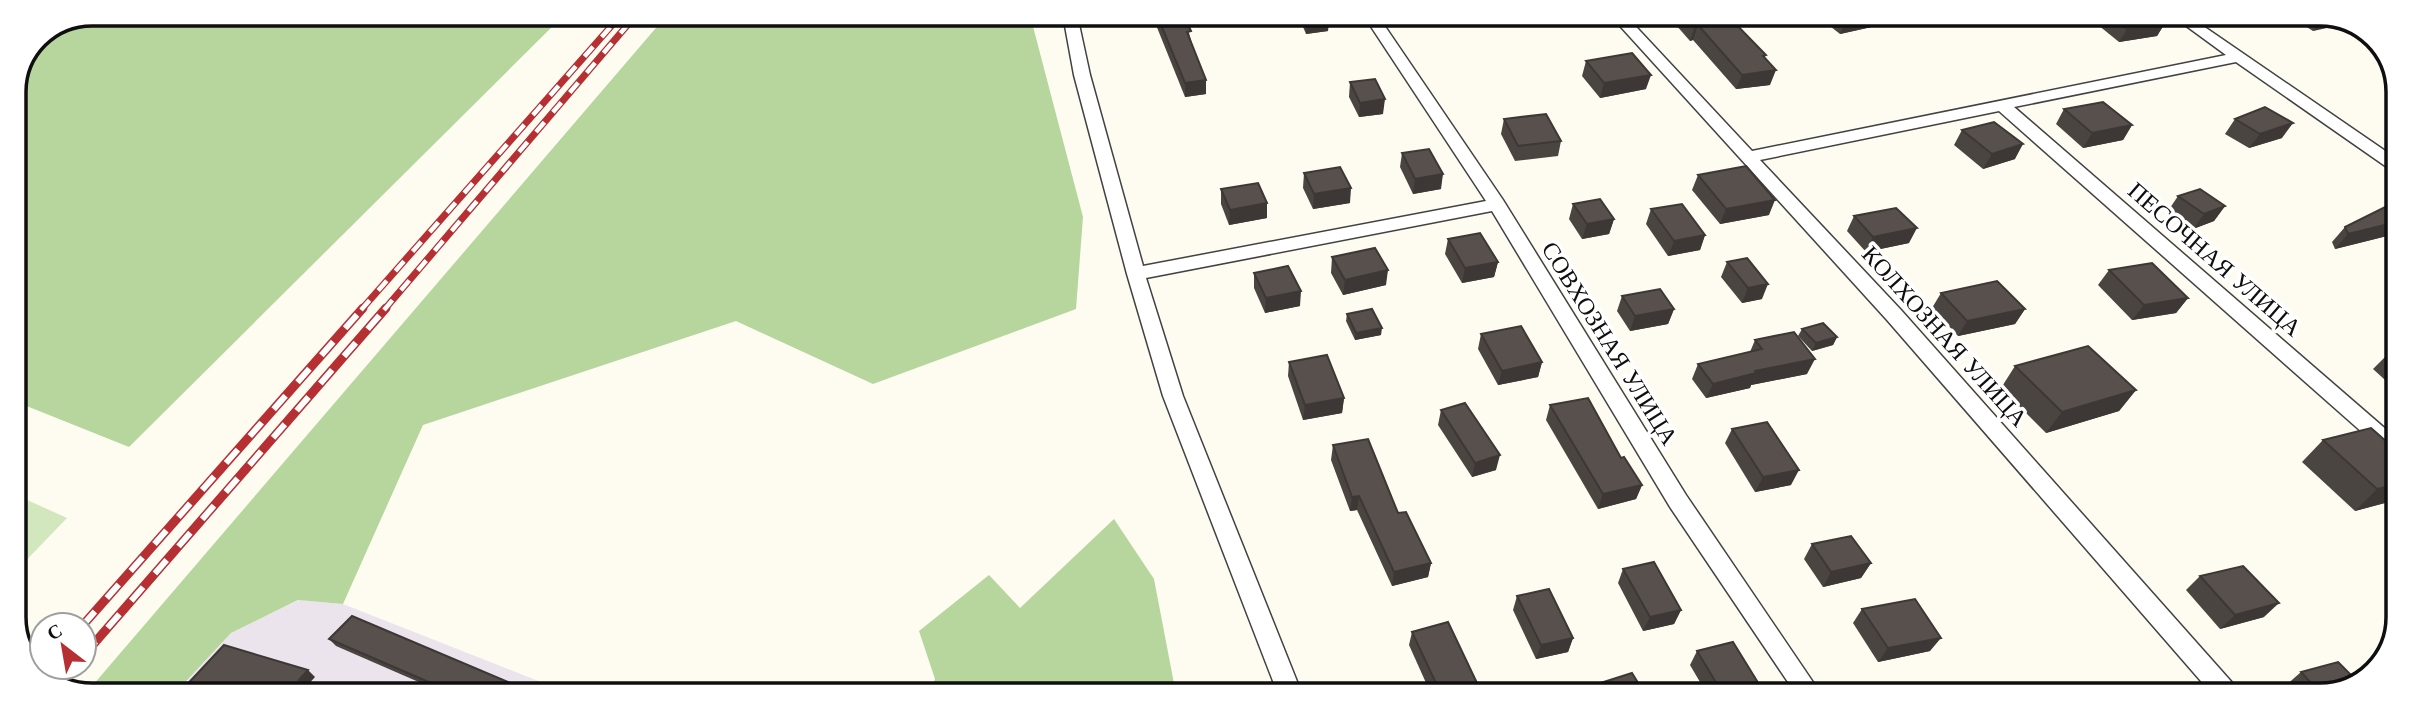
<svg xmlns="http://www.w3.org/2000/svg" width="2412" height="709" viewBox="0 0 2412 709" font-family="'Libre Baskerville',serif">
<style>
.industrial{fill:#ece4ed}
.green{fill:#d2e7bd}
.forest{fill:#b6d69d}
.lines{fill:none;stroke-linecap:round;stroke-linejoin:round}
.street-casing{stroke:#424242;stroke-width:3}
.street{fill:#fff;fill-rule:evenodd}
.rail-far1-casing{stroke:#b63033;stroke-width:7}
.rail-casing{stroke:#b63033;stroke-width:9}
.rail-far1{stroke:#fff;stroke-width:4.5;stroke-dasharray:13;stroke-linecap:butt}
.rail{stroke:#fff;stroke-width:6;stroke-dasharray:18;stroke-linecap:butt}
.wall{fill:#4b4541}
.shaded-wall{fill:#3d3835}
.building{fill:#57504c;stroke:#3d3835;stroke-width:2}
.labels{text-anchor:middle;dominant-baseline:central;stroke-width:7;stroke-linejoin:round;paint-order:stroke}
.street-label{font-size:24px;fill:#0f0f0f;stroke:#fff}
.rim{fill:none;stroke:#0f0f0f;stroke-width:3.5}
</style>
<rect width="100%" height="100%" fill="#fefcf1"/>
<!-- industrial -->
<polygon class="industrial" points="299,600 343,604 569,693 176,692 231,633"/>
<!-- green -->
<polygon class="green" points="14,494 67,518 14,573"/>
<!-- forest -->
<g class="forest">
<polygon points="92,14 564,15 129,447 14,401 14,91 37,37"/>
<polygon points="667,15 1030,15 1083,217 1076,309 873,384 736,321 423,425 343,604 298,600 231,633 176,692 87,692"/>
<polygon points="1114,519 1154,579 1176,694 930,693 935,679 919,631 989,575 1020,608"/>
</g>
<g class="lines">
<!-- street casing -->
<g class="street-casing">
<g id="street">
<polygon points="1063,15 1077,15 1090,75 1143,266 1486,201 1364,16 1378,16 1503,200 1686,495 1821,694 1796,694 1670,507 1492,211 1146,278 1183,396 1302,694 1278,694 1163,396 1127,274 1074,75"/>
<polygon points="1611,16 1626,16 1752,151 2226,55 2174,17 2190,17 2397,159 2397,171 2391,170 2236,62 2014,107 2396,438 2396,458 2389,456 1999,111 1760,160 1901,310 2236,687 2240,695 2213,695 1887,320"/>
</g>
</g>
<!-- street -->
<use href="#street" class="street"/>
<!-- rail-far1 casing -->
<g class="rail-far1-casing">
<g id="rail-far1">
<polyline points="361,310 621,15"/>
<polyline points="384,310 636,15"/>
</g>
</g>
<!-- rail casing -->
<g class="rail-casing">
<g id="rail">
<polyline points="83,625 363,308"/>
<polyline points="84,655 386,308"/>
<polyline points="41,672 46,667"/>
<polyline points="59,684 73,667"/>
</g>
</g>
<!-- rail-far1 -->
<use href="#rail-far1" class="rail-far1"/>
<!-- rail -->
<use href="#rail" class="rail"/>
</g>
<!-- wall -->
<g class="wall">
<polygon points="1152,15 1184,15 1206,94 1185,97"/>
<polygon points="1298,15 1329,16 1328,31 1306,34"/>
<polygon points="1679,16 1728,16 1770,85 1736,89 1693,40 1690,41 1676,25"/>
<polygon points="1822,16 1896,16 1894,22 1840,34 1821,19"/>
<polygon points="2087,16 2157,17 2165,23 2157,36 2119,42"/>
<polygon points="2291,17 2341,17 2313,31"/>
<polygon points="1586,61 1646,89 1600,98 1582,76"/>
<polygon points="1350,82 1383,114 1359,117 1349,97"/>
<polygon points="2064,109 2132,125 2123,140 2083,148 2056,124"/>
<polygon points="1504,119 1561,141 1558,156 1515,161 1501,134"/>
<polygon points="2235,119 2282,138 2249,148 2225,134"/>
<polygon points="1962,130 2015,159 1983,169 1954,145"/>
<polygon points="1402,153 1441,189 1413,194 1400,167"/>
<polygon points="1304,173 1350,203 1313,209 1303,188"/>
<polygon points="1698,175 1769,215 1720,224 1692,190"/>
<polygon points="1221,189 1267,218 1229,225 1221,204"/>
<polygon points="2178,196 2225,206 2214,221 2193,229 2168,211"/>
<polygon points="2397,201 2397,242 2387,236 2335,249 2332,242 2345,227"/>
<polygon points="1573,204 1614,219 1609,234 1582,239 1569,219"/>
<polygon points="1651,209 1705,235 1700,250 1668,256 1646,224"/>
<polygon points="1854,216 1909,243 1866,252 1847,231"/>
<polygon points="1448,239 1498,262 1494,277 1462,283 1445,254"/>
<polygon points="1332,257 1386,285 1343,295 1331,273"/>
<polygon points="1727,262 1762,299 1742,303 1721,277"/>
<polygon points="2109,270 2188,298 2176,313 2132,320 2098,285"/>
<polygon points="1254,273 1300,306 1265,313 1254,288"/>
<polygon points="1941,293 2025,309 2015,324 1958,336 1932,308"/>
<polygon points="1622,296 1674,309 1668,324 1630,331 1617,311"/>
<polygon points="1347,314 1381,335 1355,340 1346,321"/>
<polygon points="1802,329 1837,337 1833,345 1812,351 1798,336"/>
<polygon points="1481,334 1542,362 1538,377 1498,385 1478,349"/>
<polygon points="1755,340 1807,374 1751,385 1750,388 1706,398 1692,379 1698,364 1750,352"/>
<polygon points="2397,353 2396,390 2373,369 2388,354"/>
<polygon points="1289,362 1344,398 1342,413 1303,420 1288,376"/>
<polygon points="2015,366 2136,390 2119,411 2046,433 2001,388"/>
<polygon points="1550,405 1621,458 1642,485 1636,499 1598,509 1546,420"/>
<polygon points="1441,410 1496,470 1472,477 1438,425"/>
<polygon points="1732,429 1791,485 1755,492 1725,443"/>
<polygon points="2323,440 2396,500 2355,511 2302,462"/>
<polygon points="1333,445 1398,513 1431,563 1428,577 1392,586 1357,510 1350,511 1331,460"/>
<polygon points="1812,544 1871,563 1861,578 1823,587 1804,559"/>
<polygon points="1623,569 1681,610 1674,624 1643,631 1618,583"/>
<polygon points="2200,576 2264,617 2220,629 2186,590"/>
<polygon points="1517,596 1573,638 1568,652 1536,659 1513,610"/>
<polygon points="1862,609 1930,651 1878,662 1853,623"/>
<polygon points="1412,632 1475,694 1431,694 1409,645"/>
<polygon points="329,639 534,693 444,693 336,646"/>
<polygon points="1697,651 1765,694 1707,694 1690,665"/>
<polygon points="2301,672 2358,682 2320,695 2293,695 2285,686"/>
<polygon points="1597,684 1645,694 1592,694"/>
</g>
<!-- shaded-wall -->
<g class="shaded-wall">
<polygon points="1329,16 1328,31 1306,34 1307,19"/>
<polygon points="1862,16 1896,16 1894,22 1840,34 1846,20"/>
<polygon points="2323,17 2341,17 2350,23 2313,31"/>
<polygon points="2165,23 2157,36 2119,42 2127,29"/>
<polygon points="1698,25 1693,40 1690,41 1695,26"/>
<polygon points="1776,70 1770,85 1736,89 1742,75"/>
<polygon points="1651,75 1646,89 1600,98 1604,83"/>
<polygon points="1206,80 1206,94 1185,97 1185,83"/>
<polygon points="1385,99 1383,114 1359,117 1360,103"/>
<polygon points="2293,123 2282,138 2249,148 2260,134"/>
<polygon points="2132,125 2123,140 2083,148 2092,133"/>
<polygon points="2023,144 2015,159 1983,169 1992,154"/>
<polygon points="1443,174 1441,189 1413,194 1415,179"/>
<polygon points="1351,188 1350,203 1313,209 1314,194"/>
<polygon points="1775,200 1769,215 1720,224 1726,209"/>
<polygon points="1267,203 1267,218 1229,225 1230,210"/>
<polygon points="2225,206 2214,221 2193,229 2204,214"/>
<polygon points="1614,219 1609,234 1582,239 1587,224"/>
<polygon points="2397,222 2397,225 2387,236 2335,249 2348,234"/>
<polygon points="1917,228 1909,243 1866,252 1873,237"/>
<polygon points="1705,235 1700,250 1668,256 1674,241"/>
<polygon points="1498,262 1494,277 1462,283 1465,268"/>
<polygon points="1388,270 1386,285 1343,295 1345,280"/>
<polygon points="1768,284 1762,299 1742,303 1748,288"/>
<polygon points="1301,291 1300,306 1265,313 1266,298"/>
<polygon points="2188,298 2176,313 2132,320 2144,305"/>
<polygon points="1674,309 1668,324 1630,331 1635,316"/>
<polygon points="2025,309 2015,324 1958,336 1967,321"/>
<polygon points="1382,328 1381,335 1355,340 1356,333"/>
<polygon points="1837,337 1833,345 1812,351 1816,343"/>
<polygon points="1815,359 1807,374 1751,385 1750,388 1706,398 1713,384 1755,371"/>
<polygon points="1542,362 1538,377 1498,385 1502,371"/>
<polygon points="2136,390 2119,411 2046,433 2062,412"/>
<polygon points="1344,398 1342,413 1303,420 1305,405"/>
<polygon points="1500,455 1496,470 1472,477 1475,463"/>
<polygon points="1799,470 1791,485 1755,492 1763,477"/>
<polygon points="1642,485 1636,499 1598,509 1603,494"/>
<polygon points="2396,485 2396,500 2355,511 2377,489"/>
<polygon points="1359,496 1357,510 1350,511 1352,497"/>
<polygon points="1431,563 1428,577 1392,586 1394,572"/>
<polygon points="1871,563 1861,578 1823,587 1831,572"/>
<polygon points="2279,603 2264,617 2220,629 2235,615"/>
<polygon points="1681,610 1674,624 1643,631 1650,617"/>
<polygon points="1573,638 1568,652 1536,659 1541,645"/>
<polygon points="1941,638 1930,651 1878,662 1888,648"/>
<polygon points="308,670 315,677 306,687 299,680"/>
<polygon points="1478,685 1475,694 1446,694"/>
</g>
<!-- building -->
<g class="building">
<polygon points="1157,15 1184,15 1191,31 1187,32 1206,80 1185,83"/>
<polygon points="1305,15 1329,16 1307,19"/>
<polygon points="1686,16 1728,16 1766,55 1763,56 1776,70 1742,75 1698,25 1695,26"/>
<polygon points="1841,16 1862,16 1846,20"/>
<polygon points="2111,16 2157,17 2165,23 2127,29"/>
<polygon points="1632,53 1651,75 1604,83 1586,61"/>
<polygon points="1375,79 1385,99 1360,103 1350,82"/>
<polygon points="2103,102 2132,125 2092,133 2064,109"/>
<polygon points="2265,107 2293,123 2260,134 2235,119"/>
<polygon points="1546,114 1561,141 1518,146 1504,119"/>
<polygon points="1994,122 2023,144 1992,154 1962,130"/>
<polygon points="1429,149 1443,174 1415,179 1402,153"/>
<polygon points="1746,166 1775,200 1726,209 1698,175"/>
<polygon points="1340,167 1351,188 1314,194 1304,173"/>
<polygon points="1258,183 1267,203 1230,210 1221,189"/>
<polygon points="2200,189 2225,206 2204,214 2178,196"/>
<polygon points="1600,199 1614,219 1587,224 1573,204"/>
<polygon points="2397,201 2397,222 2348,234 2345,227"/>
<polygon points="1682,204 1705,235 1674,241 1651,209"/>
<polygon points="1896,208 1917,228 1873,237 1854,216"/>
<polygon points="1480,233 1498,262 1465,268 1448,239"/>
<polygon points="1375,248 1388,270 1345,280 1332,257"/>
<polygon points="1747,258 1768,284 1748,288 1727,262"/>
<polygon points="2152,263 2188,298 2144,305 2109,270"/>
<polygon points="1288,266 1301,291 1266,298 1254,273"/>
<polygon points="1997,281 2025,309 1967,321 1941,293"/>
<polygon points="1660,289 1674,309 1635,316 1622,296"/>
<polygon points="1372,309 1382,328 1356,333 1347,314"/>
<polygon points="1823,323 1837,337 1816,343 1802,329"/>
<polygon points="1521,326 1542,362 1502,371 1481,334"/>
<polygon points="1794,332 1815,359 1755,371 1756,373 1713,384 1698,364 1762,349 1755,340"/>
<polygon points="2088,346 2136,390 2062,412 2015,366"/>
<polygon points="2397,353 2397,362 2388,354"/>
<polygon points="1327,355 1344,398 1305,405 1289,362"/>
<polygon points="1588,398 1621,458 1624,457 1642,485 1603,494 1550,405"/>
<polygon points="1465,403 1500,455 1475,463 1441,410"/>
<polygon points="1767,422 1799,470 1763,477 1732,429"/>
<polygon points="2371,428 2396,450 2396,485 2377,489 2323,440"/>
<polygon points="1368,439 1398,513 1406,512 1431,563 1394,572 1359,496 1352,497 1333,445"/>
<polygon points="1851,536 1871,563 1831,572 1812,544"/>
<polygon points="1654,562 1681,610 1650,617 1623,569"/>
<polygon points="2243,566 2279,603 2235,615 2200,576"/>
<polygon points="1549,589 1573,638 1541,645 1517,596"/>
<polygon points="1915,599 1941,638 1888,648 1862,609"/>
<polygon points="352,616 534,693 454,693 329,639"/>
<polygon points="1448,622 1478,685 1446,694 1441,694 1412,632"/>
<polygon points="1733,642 1765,694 1723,694 1697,651"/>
<polygon points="224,645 308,670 299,680 336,693 180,692"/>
<polygon points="2338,662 2358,682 2322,695 2301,672"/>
<polygon points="1632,673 1645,694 1603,694 1597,684"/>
<polygon points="1948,692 1950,695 1938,695"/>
</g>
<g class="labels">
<!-- street labels -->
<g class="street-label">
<text transform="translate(2215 259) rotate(41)">ПЕСОЧНАЯ УЛИЦА</text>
<text transform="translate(1945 336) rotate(48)">КОЛХОЗНАЯ УЛИЦА</text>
<text transform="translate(1610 343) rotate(58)">СОВХОЗНАЯ УЛИЦА</text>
</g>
</g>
<!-- crop -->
<path d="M0 0H2412V709H0ZM92 26H2320A66 66 0 0 1 2386 92V617A66 66 0 0 1 2320 683H92A66 66 0 0 1 26 617V92A66 66 0 0 1 92 26Z" fill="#fff" fill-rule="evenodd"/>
<path class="rim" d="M92 26H2320A66 66 0 0 1 2386 92V617A66 66 0 0 1 2320 683H92A66 66 0 0 1 26 617V92A66 66 0 0 1 92 26Z"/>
<!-- north arrow -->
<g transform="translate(63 646) rotate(329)"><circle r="33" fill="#ffffff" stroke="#9f9f9f" stroke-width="2"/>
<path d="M0-5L12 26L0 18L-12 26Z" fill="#b63033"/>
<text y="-10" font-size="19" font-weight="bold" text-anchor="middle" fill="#0f0f0f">С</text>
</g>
</svg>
